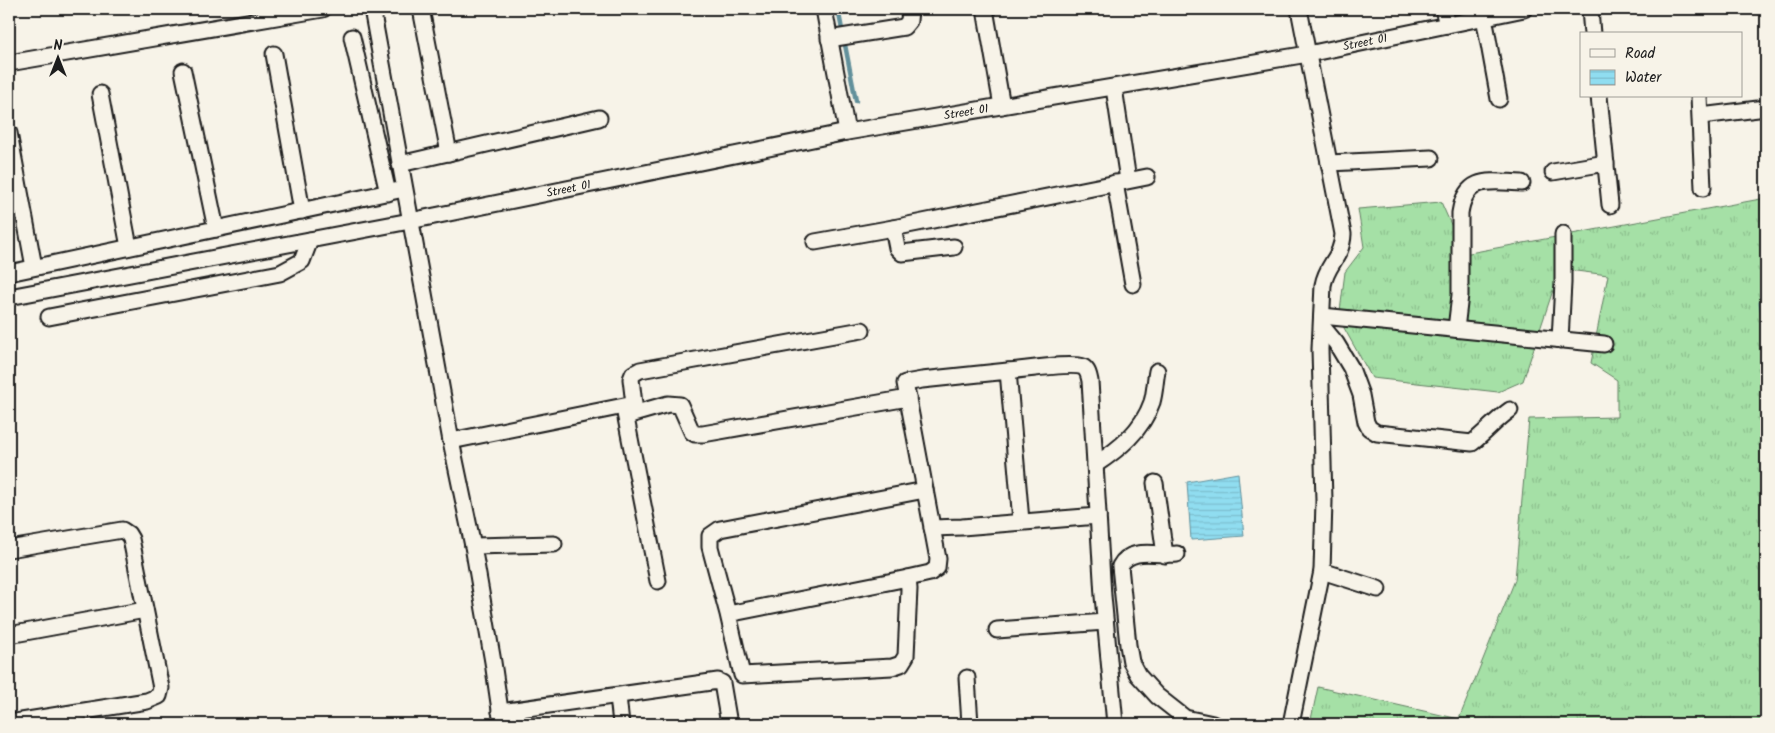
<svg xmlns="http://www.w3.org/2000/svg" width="1775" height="733" viewBox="0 0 1775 733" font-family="Kalam,sans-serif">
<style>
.grass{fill:url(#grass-tufts);stroke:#607e61}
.water{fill:url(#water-rules);stroke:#62909b}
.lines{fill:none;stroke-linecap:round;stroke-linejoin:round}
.stream{stroke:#62909b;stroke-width:4.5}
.minor-casing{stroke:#1c1c1c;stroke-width:19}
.minor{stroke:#f7f3e8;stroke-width:15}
.labels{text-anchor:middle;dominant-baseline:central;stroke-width:4;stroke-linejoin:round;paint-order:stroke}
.street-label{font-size:12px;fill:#1c1c1c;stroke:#f7f3e8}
</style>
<defs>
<pattern id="grass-tufts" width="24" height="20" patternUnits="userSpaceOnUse" patternTransform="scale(1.25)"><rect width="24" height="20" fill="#a5e0a6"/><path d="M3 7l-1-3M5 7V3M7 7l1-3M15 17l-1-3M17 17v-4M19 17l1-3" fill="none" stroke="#8dc08e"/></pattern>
<pattern id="water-rules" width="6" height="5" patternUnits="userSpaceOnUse" patternTransform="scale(1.25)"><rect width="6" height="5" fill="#90ddf0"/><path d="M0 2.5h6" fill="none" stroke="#7cbdcd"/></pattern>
</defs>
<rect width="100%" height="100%" fill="#f7f3e8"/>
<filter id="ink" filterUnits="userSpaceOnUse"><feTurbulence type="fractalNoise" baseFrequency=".02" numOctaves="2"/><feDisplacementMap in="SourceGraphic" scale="10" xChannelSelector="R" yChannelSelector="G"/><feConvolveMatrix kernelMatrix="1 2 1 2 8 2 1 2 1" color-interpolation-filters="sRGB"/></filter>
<g filter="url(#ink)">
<!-- grass -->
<polygon class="grass" points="1766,198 1766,724 1310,724 1318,687 1459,719 1515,580 1529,419 1617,417 1617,380 1591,363 1608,275 1560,269 1523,381 1498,392 1372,378 1339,319 1345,272 1364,247 1358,209 1441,202 1464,254"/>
<!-- water -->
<g class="water">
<polygon points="1759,302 1766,302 1766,345"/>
<polygon points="1238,473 1244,536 1191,540 1187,482"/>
</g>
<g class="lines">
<!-- stream -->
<polyline class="stream" points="838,9 856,101"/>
<!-- minor casing -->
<g class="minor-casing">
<g id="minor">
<polyline points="372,9 451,441 473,546 493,662 502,724"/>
<polyline points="421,9 449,153"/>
<polyline points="824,9 847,132"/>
<polyline points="985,9 1002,106"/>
<polyline points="1443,9 1447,25"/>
<polyline points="1590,9 1592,34"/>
<polyline points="1484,17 1499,99"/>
<polyline points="352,37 388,193"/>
<polyline points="829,39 904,27 909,21 910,9"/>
<polyline points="274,54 302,211"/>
<polyline points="9,63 323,9"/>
<polyline points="183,71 216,229"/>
<polyline points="1114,88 1128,180"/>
<polyline points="100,94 129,247"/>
<polyline points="1599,96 1610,205"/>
<polyline points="1699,96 1703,188"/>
<polyline points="1701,116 1766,108"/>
<polyline points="9,133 34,267"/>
<polyline points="1329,163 1431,158"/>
<polyline points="400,164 599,118"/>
<polyline points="1553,172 1606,163"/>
<polyline points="1115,183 1133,284"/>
<polyline points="893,228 897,248 902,253 954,247"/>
<polyline points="815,242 893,228 1147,177"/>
<polyline points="9,273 404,189"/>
<path id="s1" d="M9 297 410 221 847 132 1308 54 1524 9"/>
<polyline points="1322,316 1604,344"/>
<polyline points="49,317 280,273 302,261 310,240"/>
<path d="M1322 326 1336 343 1351 368 1361 395 1366 422 1369 428 1377 433 1472 443C1486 432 1496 420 1510 410"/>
<path d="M1456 329 1460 295V213C1466 174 1491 182 1522 183"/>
<polyline points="1560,340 1563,283 1563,234"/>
<path d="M1008 371C1023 370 1072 362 1083 367 1088 370 1089 376 1090 381L1103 596 1115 724"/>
<polyline points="624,408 658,581"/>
<polyline points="626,416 668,404 680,405 692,432 695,434 703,434 908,398"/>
<polyline points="451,441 634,404 631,379 633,374 640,370 862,330"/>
<path d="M1095 465C1119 449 1142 431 1152 402 1155 392 1155 381 1157 371"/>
<polyline points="1155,483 1165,555"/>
<polyline points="932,528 962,527 1098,516"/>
<polyline points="473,546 554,544"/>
<polyline points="9,549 122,530 128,534 131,539 161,688 159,696 147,701 9,723"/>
<path d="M1177 554C1158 556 1131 546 1120 566L1128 645 1131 662 1138 675 1157 696 1185 718 1213 724"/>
<polyline points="1322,571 1378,589"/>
<polyline points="908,578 930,573 937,568 938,559 905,383 922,380 1008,371 1021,521"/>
<polyline points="728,614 908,578 909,589 906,656 901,664 892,667 742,675 728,614 710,547 710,536 720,529 925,490"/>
<polyline points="997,630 1105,622"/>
<polyline points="9,635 145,610"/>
<polyline points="967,678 970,724"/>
<polyline points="618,696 621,724"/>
<polyline points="500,712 718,681 722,683 729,724"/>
<path d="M1291 724 1322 571 1324 501 1320 349 1323 285C1327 263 1342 258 1343 234L1299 9"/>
</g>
</g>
<!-- minor -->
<use href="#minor" class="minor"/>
</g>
</g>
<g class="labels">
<!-- street labels -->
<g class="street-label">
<text stroke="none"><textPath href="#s1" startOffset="1380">Street 01</textPath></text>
<text stroke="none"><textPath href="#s1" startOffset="975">Street 01</textPath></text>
<text stroke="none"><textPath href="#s1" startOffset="570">Street 01</textPath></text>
</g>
</g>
<!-- margin -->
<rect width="1775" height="733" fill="none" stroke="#f7f3e8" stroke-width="30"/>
<rect x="15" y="15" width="1745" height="703" fill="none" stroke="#1c1c1c" stroke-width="2" filter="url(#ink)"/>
<!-- legend -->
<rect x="1580" y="32" width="162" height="65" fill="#f7f3e8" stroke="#9f9d96"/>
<rect x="1590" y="49" width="25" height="8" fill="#f7f3e8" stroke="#9f9d96"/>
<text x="1625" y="58" font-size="15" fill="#1c1c1c">Road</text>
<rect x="1590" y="70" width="25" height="15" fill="url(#water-rules)" stroke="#9f9d96"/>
<text x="1625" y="82" font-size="15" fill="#1c1c1c">Water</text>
<!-- north arrow -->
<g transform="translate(58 58)" stroke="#f7f3e8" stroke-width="4" paint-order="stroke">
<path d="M0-4L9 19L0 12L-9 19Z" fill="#1c1c1c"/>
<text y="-8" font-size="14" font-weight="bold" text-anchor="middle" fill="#1c1c1c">N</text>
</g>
</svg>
